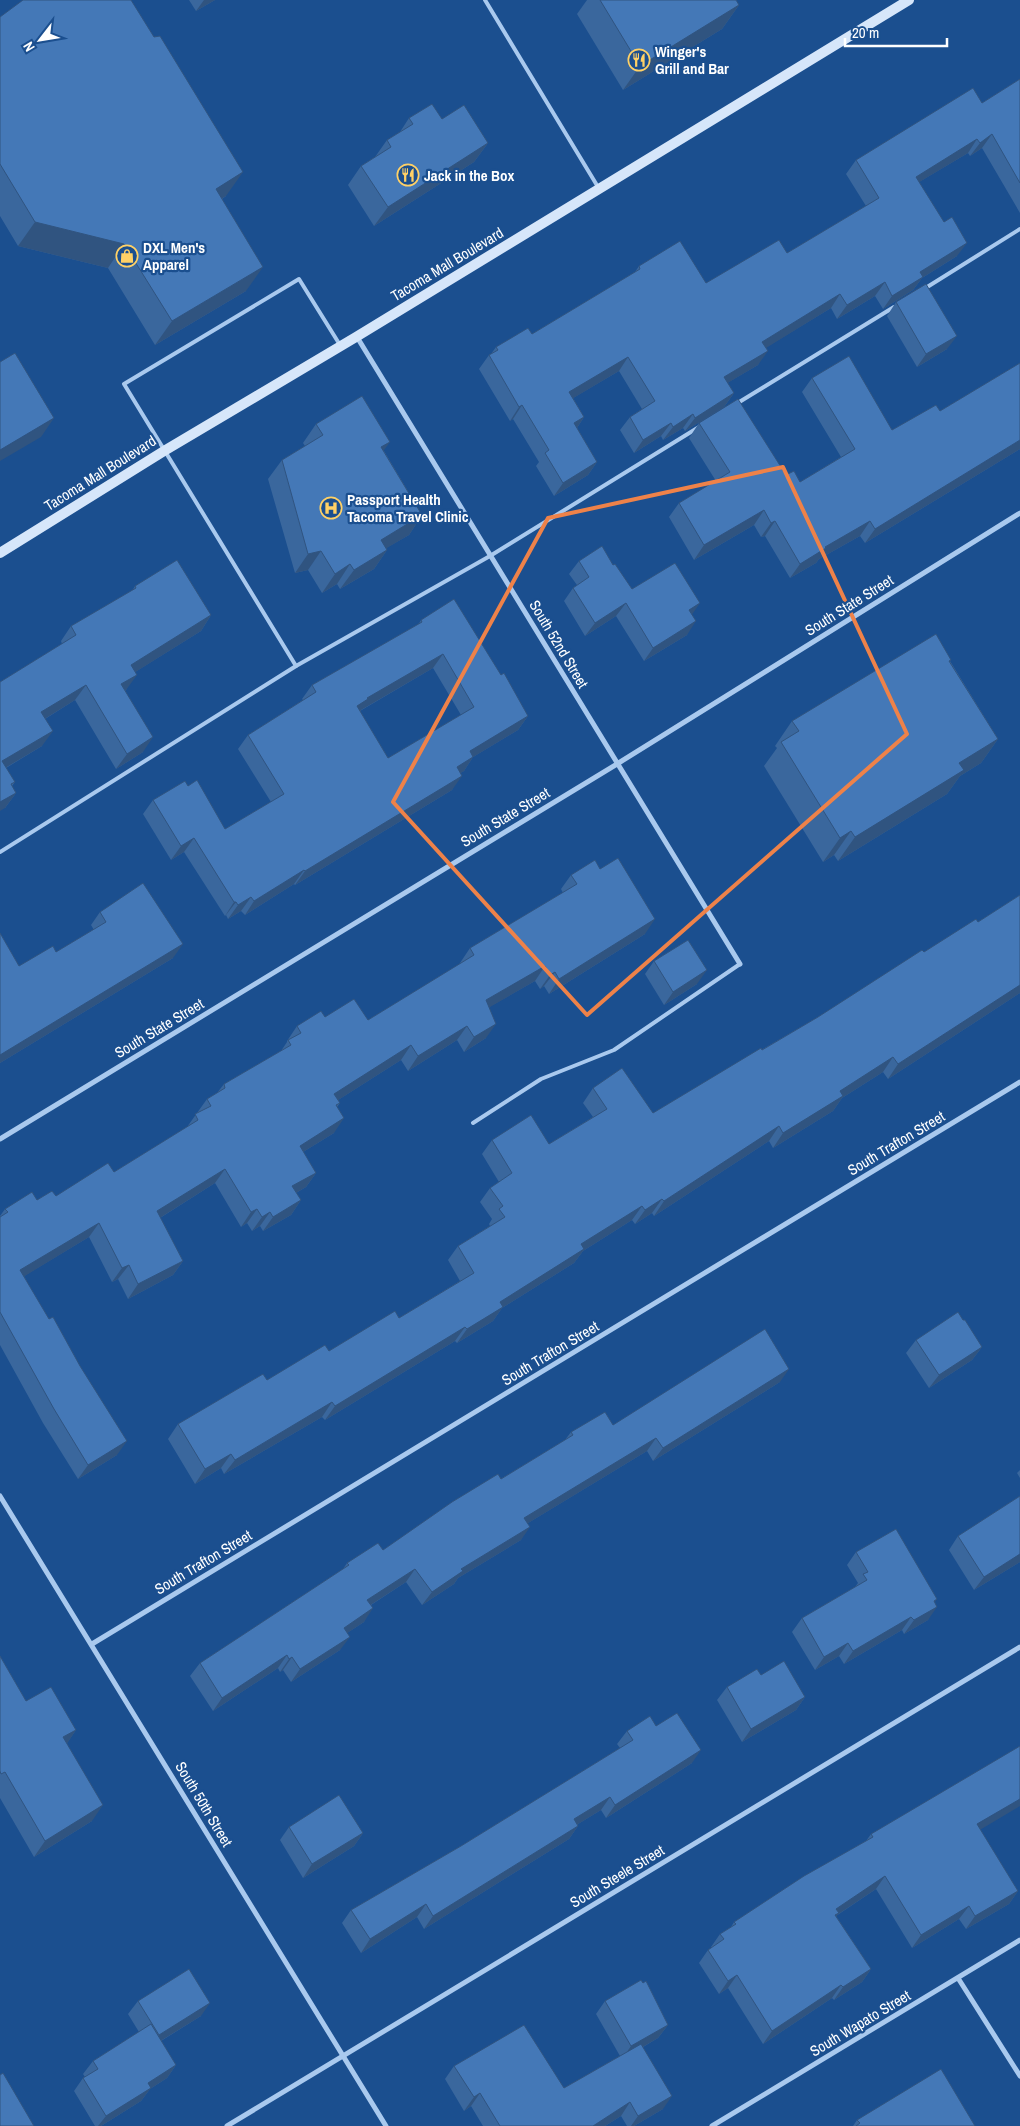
<svg xmlns="http://www.w3.org/2000/svg" width="1020" height="2126" viewBox="0 0 1020 2126" font-family="'Archivo Narrow',sans-serif">
<style>
.lines{fill:none;stroke-linecap:round;stroke-linejoin:round}
.lane{stroke:#a9c9ee;stroke-width:4}
.street{stroke:#a9c9ee;stroke-width:5}
.secondary{stroke:#d6e6fa;stroke-width:10}
.wall{fill:#3a679d;fill-rule:evenodd}
.shaded-wall{fill:#305480}
.building{fill:#4478b7;stroke:#305480;fill-rule:evenodd}
.marked{fill:none;stroke:#ee8249;stroke-width:4;stroke-linejoin:round}
.labels{text-anchor:middle;dominant-baseline:central;stroke-width:4.5;stroke-linejoin:round;paint-order:stroke}
.poi-label{font-size:15px;font-weight:bold;fill:#fff;stroke:#1b4f8f;text-anchor:start}
.street-label{font-size:15px;fill:#fff;stroke:#1b4f8f}
</style>
<rect width="100%" height="100%" fill="#1b4f8f"/>
<g class="lines">
<!-- lane -->
<g class="lane">
<polyline points="485,0 598,187"/>
<polyline points="924,289 1020,229"/>
<polyline points="736,404 894,307"/>
<polyline points="296,666 124,384 299,279 340,345"/>
<polyline points="0,852 296,666 490,556 699,427"/>
<polyline points="473,1123 541,1079 614,1050 740,964"/>
</g>
<!-- street -->
<g class="street">
<polyline points="357,337 740,964"/>
<polyline points="0,1139 617,764 1020,513"/>
<polyline points="0,1496 386,2126"/>
<polyline points="92,1644 1020,1082"/>
<polyline points="958,1978 1020,2076"/>
<polyline points="227,2126 1020,1647"/>
<polyline points="712,2126 1020,1940"/>
</g>
<!-- secondary -->
<polyline class="secondary" points="0,553 164,451 356,337 909,0"/>
</g>
<!-- wall -->
<g class="wall">
<polygon points="189,0 215,0 196,11"/>
<polygon points="587,0 736,0 739,5 722,29 623,90 577,14"/>
<polygon points="0,17 226,196 222,199 246,291 155,345 108,268 18,246 0,216"/>
<polygon points="1020,79 1020,213 982,148 970,156 968,153 919,182 957,256 922,278 913,290 883,309 875,296 837,319 831,308 765,348 758,365 727,383 734,393 724,407 685,431 683,428 663,440 661,436 634,453 620,430 630,417 642,409 619,371 573,398 584,417 577,428 597,462 588,475 554,496 536,466 539,462 513,419 510,421 479,369 489,355 491,354 496,347 532,334 635,272 639,266 706,283 787,253 866,206 846,174 856,160 982,103"/>
<polygon points="409,118 442,119 488,143 474,162 374,226 348,185 361,166 375,157 387,140 400,132"/>
<polygon points="896,302 947,349 917,367 887,316"/>
<polygon points="1020,363 1020,449 865,543 860,536 819,559 816,563 790,578 765,536 761,537 754,525 694,560 669,517 679,503 716,481 689,438 699,423 786,475 800,482 841,457 802,392 812,378 892,430 940,411"/>
<polygon points="316,424 384,451 422,515 409,535 386,548 387,550 374,569 340,589 337,584 322,593 308,570 295,573 268,479 282,460 305,446 303,443"/>
<polygon points="579,561 632,589 692,615 687,635 644,661 616,616 585,636 564,601 573,588 577,585 569,574"/>
<polygon points="135,586 211,615 201,631 135,672 126,690 125,691 143,752 116,769 75,700 45,719 42,746 6,768 15,782 12,786 16,793 5,808 0,682 62,644 61,641 71,626 132,591"/>
<path d="M421 620 501 675 528 716 518 730 473 757 464 771 460 773 452 790 295 885 294 884 245 915 241 911 228 919 226 915 225 916 184 852 171 860 143 814 153 800 188 786 225 829 271 802 238 749 248 735 303 700 302 699 312 685 418 625ZM433 668 461 715 388 758 360 711Z"/>
<polygon points="951,660 950,661 998,739 981,763 960,776 947,794 838,861 834,855 823,862 764,766 777,748 775,746 792,721"/>
<polygon points="600,869 645,934 549,994 544,986 540,989 535,981 489,1007 486,1038 464,1052 457,1040 408,1071 401,1060 338,1100 340,1103 337,1107 334,1133 303,1152 316,1173 306,1187 296,1193 301,1200 291,1215 263,1231 260,1226 252,1231 247,1223 241,1227 215,1183 160,1218 183,1261 173,1275 128,1299 118,1279 112,1282 89,1237 24,1276 117,1455 78,1479 43,1423 0,1345 0,1216 5,1209 37,1200 56,1196 114,1172 187,1127 207,1099 217,1093 224,1084 281,1051 287,1042 287,1041 297,1026 325,1017 368,1020 461,964 460,963 470,948 563,893 561,889 571,875"/>
<polygon points="1020,895 1020,993 888,1079 883,1072 842,1098 833,1111 773,1148 769,1141 654,1216 652,1213 635,1224 632,1220 583,1251 574,1263 502,1308 493,1321 457,1343 455,1341 325,1420 322,1417 224,1474 221,1468 195,1484 168,1439 178,1424 267,1380 399,1318 460,1281 448,1260 458,1246 490,1226 489,1224 492,1219 480,1202 490,1188 499,1182 482,1154 492,1140 549,1144 593,1117 583,1103 593,1088 653,1113 818,1017 924,952 978,922"/>
<polygon points="100,912 173,958 0,1063 0,933 19,966 56,952 94,930 91,925"/>
<polygon points="654,961 697,984 664,1005 645,974"/>
<polygon points="916,1340 982,1347 972,1360 929,1388 906,1353"/>
<polygon points="780,1382 653,1461 647,1451 528,1523 521,1540 458,1578 454,1584 422,1605 406,1582 371,1605 364,1622 347,1633 340,1650 291,1682 283,1670 280,1672 278,1668 213,1711 190,1676 200,1663 343,1569 347,1563 383,1550 565,1440 571,1432 613,1425"/>
<polygon points="1020,1470 1020,1478 1017,1473"/>
<polygon points="958,1536 1020,1562 974,1590 949,1550"/>
<polygon points="856,1552 937,1599 934,1602 928,1620 904,1634 902,1630 844,1664 839,1656 815,1670 792,1632 802,1618 855,1587 858,1583 847,1565"/>
<polygon points="0,1656 26,1701 76,1730 67,1743 92,1821 34,1857 0,1798"/>
<polygon points="761,1675 805,1697 796,1710 742,1742 717,1700 727,1687"/>
<polygon points="656,1726 692,1763 606,1818 601,1810 578,1824 578,1826 569,1839 424,1929 417,1917 361,1953 342,1923 351,1910 461,1846 620,1748 617,1744 627,1731"/>
<polygon points="289,1827 363,1833 354,1846 303,1878 280,1840"/>
<polygon points="980,1830 1018,1891 1009,1904 966,1929 959,1919 912,1948 876,1889 836,1916 871,1969 862,1982 834,2000 832,1998 763,2044 728,1988 719,1994 699,1963 708,1950 712,1948 711,1947 720,1934 731,1927 734,1922 866,1841 871,1834"/>
<polygon points="138,2001 201,2016 161,2041 176,2065 167,2078 150,2089 141,2101 101,2126 95,2126 74,2091 83,2078 85,2077 83,2074 93,2061 139,2032 128,2014"/>
<polygon points="605,2001 668,2025 658,2038 643,2047 663,2109 634,2126 627,2126 621,2116 605,2126 483,2126 471,2106 464,2111 445,2079 454,2066 564,2088 620,2056 596,2014"/>
<polygon points="857,2120 975,2126 853,2126"/>
</g>
<!-- shaded-wall -->
<g class="shaded-wall">
<polygon points="204,0 215,0 196,11"/>
<polygon points="739,5 722,29 623,90 640,66"/>
<polygon points="992,134 982,148 970,156 980,143"/>
<polygon points="977,139 968,153 906,190 916,177"/>
<polygon points="488,143 474,162 374,226 388,207"/>
<polygon points="243,172 226,196 199,213 216,189"/>
<polygon points="35,222 124,244 108,268 18,246"/>
<polygon points="967,243 957,256 922,278 913,290 883,309 892,296 920,272"/>
<polygon points="263,267 246,291 155,345 172,321"/>
<polygon points="885,282 875,296 837,319 847,305"/>
<polygon points="840,294 831,308 753,356 762,342"/>
<polygon points="957,336 947,349 917,367 926,354"/>
<polygon points="768,351 758,365 714,391 724,377"/>
<polygon points="628,357 619,371 560,406 569,392"/>
<polygon points="734,393 724,407 685,431 695,418"/>
<polygon points="522,405 513,419 510,421 519,407"/>
<polygon points="693,414 683,428 663,440 673,427"/>
<polygon points="584,417 575,431 574,423"/>
<polygon points="54,418 41,437 0,461 0,450"/>
<polygon points="671,423 661,436 634,453 643,440"/>
<polygon points="1020,440 1020,449 865,543 875,529"/>
<polygon points="390,442 376,461 381,447"/>
<polygon points="597,462 588,475 554,496 563,483"/>
<polygon points="764,510 754,525 694,560 704,545"/>
<polygon points="422,515 409,535 368,559 381,540"/>
<polygon points="775,521 765,536 761,537 771,523"/>
<polygon points="870,521 860,536 819,559 816,563 790,578 800,564 825,547"/>
<polygon points="387,550 374,569 340,589 354,570"/>
<polygon points="321,551 308,570 295,573 308,554"/>
<polygon points="350,564 337,584 322,593 335,574"/>
<polygon points="626,603 616,616 585,636 595,623"/>
<polygon points="700,603 691,616 689,610"/>
<polygon points="211,615 201,631 121,681 131,665"/>
<polygon points="696,621 687,635 644,661 653,648"/>
<polygon points="443,654 433,668 361,710 358,713 357,706 367,698"/>
<polygon points="137,675 126,690 111,699 121,684"/>
<polygon points="86,685 75,700 30,728 41,712"/>
<polygon points="528,716 518,730 460,765 470,751"/>
<polygon points="53,731 42,746 0,771 2,761"/>
<polygon points="153,737 143,752 116,769 127,754"/>
<polygon points="998,739 981,763 960,776 947,794 838,861 855,837 959,763"/>
<polygon points="473,757 464,771 447,781 457,767"/>
<polygon points="462,776 452,790 295,885 305,871"/>
<polygon points="16,793 5,808 0,811 0,802"/>
<polygon points="851,831 834,855 823,862 840,838"/>
<polygon points="194,838 184,852 171,860 181,846"/>
<polygon points="304,870 294,884 245,915 254,901"/>
<polygon points="251,897 241,911 228,919 238,905"/>
<polygon points="234,902 236,902 226,915 225,916"/>
<polygon points="655,919 645,934 549,994 559,979"/>
<polygon points="183,944 173,958 0,1063 0,1055"/>
<polygon points="545,966 535,981 476,1015 486,1000"/>
<polygon points="707,970 697,984 664,1005 673,992"/>
<polygon points="555,972 544,986 540,989 550,975"/>
<polygon points="1020,985 1020,993 888,1079 898,1064"/>
<polygon points="496,1024 486,1038 464,1052 474,1037"/>
<polygon points="467,1026 457,1040 408,1071 418,1056"/>
<polygon points="411,1045 401,1060 324,1109 334,1094"/>
<polygon points="893,1057 883,1072 842,1098 833,1111 773,1148 783,1133 840,1091"/>
<polygon points="344,1118 334,1133 290,1160 300,1146"/>
<polygon points="779,1126 769,1141 654,1216 664,1201"/>
<polygon points="225,1169 215,1183 147,1226 157,1211"/>
<polygon points="316,1173 306,1187 282,1201 292,1186"/>
<polygon points="662,1199 652,1213 635,1224 645,1210"/>
<polygon points="301,1200 291,1215 263,1231 273,1217"/>
<polygon points="642,1206 632,1220 583,1251 574,1263 502,1308 493,1321 457,1343 467,1329 500,1302 581,1244"/>
<polygon points="257,1209 247,1223 241,1227 251,1212"/>
<polygon points="270,1212 260,1226 252,1231 262,1217"/>
<polygon points="99,1223 89,1237 10,1285 20,1270"/>
<polygon points="183,1261 173,1275 128,1299 138,1284"/>
<polygon points="129,1265 118,1279 112,1282 122,1268"/>
<polygon points="465,1327 455,1341 325,1420 335,1406"/>
<polygon points="982,1347 972,1360 929,1388 939,1375"/>
<polygon points="789,1369 780,1382 653,1461 663,1448"/>
<polygon points="332,1402 322,1417 224,1474 235,1460"/>
<polygon points="656,1438 647,1451 515,1531 524,1518"/>
<polygon points="127,1441 117,1455 78,1479 88,1465"/>
<polygon points="231,1454 221,1468 195,1484 205,1469"/>
<polygon points="530,1527 521,1540 458,1578 454,1584 422,1605 432,1592 461,1569"/>
<polygon points="1020,1554 1020,1562 974,1590 984,1577"/>
<polygon points="415,1569 406,1582 358,1613 367,1600"/>
<polygon points="937,1599 928,1612 937,1607 928,1620 904,1634 914,1620 934,1601"/>
<polygon points="373,1608 364,1622 335,1641 344,1628"/>
<polygon points="911,1617 902,1630 844,1664 853,1651"/>
<polygon points="350,1637 340,1650 291,1682 300,1669"/>
<polygon points="848,1643 839,1656 815,1670 824,1657"/>
<polygon points="287,1655 278,1668 213,1711 222,1698"/>
<polygon points="292,1657 283,1670 280,1672 289,1659"/>
<polygon points="805,1697 796,1710 742,1742 751,1729"/>
<polygon points="76,1730 66,1745 63,1737"/>
<polygon points="701,1750 692,1763 606,1818 615,1805"/>
<polygon points="610,1797 601,1810 565,1832 574,1819"/>
<polygon points="1020,1799 1020,1806 968,1837 977,1824"/>
<polygon points="103,1805 92,1821 34,1857 45,1841"/>
<polygon points="578,1826 569,1839 424,1929 433,1916"/>
<polygon points="363,1833 354,1846 303,1878 312,1864"/>
<polygon points="885,1876 876,1889 837,1915 830,1925 836,1909"/>
<polygon points="1018,1891 1009,1904 966,1929 975,1916"/>
<polygon points="426,1904 417,1917 361,1953 370,1939"/>
<polygon points="969,1906 959,1919 912,1948 921,1935"/>
<polygon points="871,1969 862,1982 834,2000 843,1987"/>
<polygon points="737,1975 728,1988 719,1994 728,1981"/>
<polygon points="841,1985 832,1998 763,2044 772,2031"/>
<polygon points="210,2003 201,2016 149,2048 159,2035"/>
<polygon points="668,2025 658,2038 622,2059 631,2046"/>
<polygon points="176,2065 167,2078 150,2089 141,2101 101,2126 98,2126 106,2116 148,2083"/>
<polygon points="480,2093 471,2106 464,2111 474,2097"/>
<polygon points="672,2096 663,2109 634,2126 631,2126 638,2116"/>
<polygon points="630,2102 621,2116 605,2126 593,2126"/>
</g>
<!-- building -->
<g class="building">
<polygon points="23,0 131,0 154,37 160,36 243,172 216,189 263,267 172,321 124,244 35,222 0,164 0,17"/>
<polygon points="600,0 736,0 739,5 640,66"/>
<polygon points="1020,79 1020,183 992,134 980,143 977,139 916,177 944,222 952,217 967,243 920,272 923,277 892,296 885,282 847,305 840,294 762,342 768,351 724,377 734,393 695,418 693,414 673,427 671,423 643,440 630,417 655,401 628,357 569,392 584,417 574,423 597,462 563,483 545,453 549,450 522,405 519,407 489,355 498,350 496,347 528,328 532,334 640,269 639,266 680,241 706,283 779,240 787,253 879,198 856,160 973,88 982,103"/>
<polygon points="432,104 442,119 464,105 488,143 388,207 361,166 391,147 387,140 413,124 409,118"/>
<polygon points="926,284 957,336 926,354 896,302"/>
<polygon points="15,353 54,418 0,450 0,362"/>
<polygon points="849,356 892,430 936,405 940,411 1020,363 1020,440 875,529 870,521 825,547 826,548 800,564 775,521 771,523 764,510 704,545 679,503 730,472 699,423 738,399 786,475 794,471 800,482 855,449 812,378"/>
<polygon points="362,396 390,442 381,447 422,515 381,540 387,550 354,570 350,564 335,574 321,551 308,554 282,460 323,435 316,424"/>
<polygon points="602,546 613,565 615,564 632,589 675,563 700,603 689,610 696,621 653,648 626,603 595,623 573,588 589,577 579,561"/>
<polygon points="177,560 211,615 131,665 137,675 121,684 153,737 127,754 86,685 41,712 53,731 2,761 15,782 11,784 16,793 0,802 0,682 76,635 71,626 136,588 135,586"/>
<path d="M454 599 501 675 504 673 528 716 470 751 473 757 457 767 462 776 305 871 304 870 254 901 251 897 238 905 236 902H234L194 838 181 846 153 800 185 781 188 786 197 780 225 829 284 794 248 735 316 692 312 685 422 622 421 620ZM443 654 474 707 388 758 357 706 368 699 367 698Z"/>
<polygon points="936,634 951,660 949,661 998,739 959,763 964,770 855,837 851,831 840,838 781,742 799,731 792,721"/>
<polygon points="618,858 655,919 559,979 555,972 550,975 545,966 486,1000 496,1024 474,1037 467,1026 418,1056 411,1045 334,1094 340,1103 336,1105 344,1118 300,1146 316,1173 292,1186 301,1200 273,1217 270,1212 262,1217 257,1209 251,1212 225,1169 157,1211 183,1261 138,1284 129,1265 122,1268 99,1223 20,1270 49,1319 53,1317 80,1366 127,1441 88,1465 54,1409 0,1312 0,1217 8,1212 5,1209 32,1192 37,1200 52,1191 56,1196 108,1163 114,1172 198,1120 195,1114 211,1106 207,1099 225,1088 224,1084 291,1045 288,1040 301,1033 297,1026 321,1011 325,1017 354,999 368,1020 474,955 470,948 577,884 571,875 595,860 600,869"/>
<polygon points="143,883 183,944 0,1055 0,933 19,966 53,946 56,952 106,922 100,912"/>
<polygon points="1020,895 1020,985 898,1064 893,1057 840,1091 843,1096 783,1133 779,1126 664,1201 662,1199 645,1210 642,1206 581,1244 584,1249 500,1302 503,1307 467,1329 465,1327 335,1406 332,1402 235,1460 231,1454 205,1469 178,1424 263,1374 267,1380 325,1345 329,1351 395,1311 399,1318 474,1273 458,1246 505,1217 499,1209 503,1206 490,1188 512,1173 492,1140 531,1115 549,1144 607,1109 593,1088 622,1068 653,1113 761,1048 762,1050 818,1017 922,950 924,952 976,919 978,922"/>
<polygon points="688,940 707,970 673,992 654,961"/>
<polygon points="958,1312 963,1320 965,1320 982,1347 939,1375 916,1340"/>
<polygon points="765,1329 789,1369 663,1448 656,1438 524,1518 530,1527 461,1569 463,1571 432,1592 415,1569 367,1600 373,1608 344,1628 350,1637 300,1669 292,1657 289,1659 287,1655 222,1698 200,1663 349,1565 347,1563 378,1543 383,1550 452,1502 498,1474 501,1479 573,1435 571,1432 605,1412 613,1425"/>
<polygon points="1020,1496 1020,1554 984,1577 958,1536"/>
<polygon points="896,1529 937,1599 934,1601 937,1607 914,1620 911,1617 853,1651 848,1643 824,1657 802,1618 867,1580 863,1574 868,1572 856,1552"/>
<polygon points="0,1656 26,1701 51,1687 76,1730 63,1737 103,1805 45,1841 5,1772 1,1774 0,1771"/>
<polygon points="784,1661 805,1697 751,1729 727,1687 757,1669 761,1675"/>
<polygon points="677,1713 701,1750 615,1805 610,1797 574,1819 578,1826 433,1916 426,1904 370,1939 351,1910 461,1846 633,1740 627,1731 650,1716 656,1726"/>
<polygon points="1020,1746 1020,1799 977,1824 1018,1891 975,1916 969,1906 921,1935 885,1876 836,1909 839,1913 835,1915 871,1969 843,1987 841,1985 772,2031 737,1975 728,1981 708,1950 724,1939 720,1934 736,1924 734,1922 804,1876 873,1837 871,1834"/>
<polygon points="339,1795 363,1833 312,1864 289,1827"/>
<polygon points="189,1969 210,2003 159,2035 138,2001"/>
<polygon points="641,1980 643,1983 646,1981 668,2025 631,2046 605,2001"/>
<polygon points="151,2024 176,2065 148,2083 151,2088 106,2116 83,2078 98,2069 93,2061"/>
<polygon points="524,2025 564,2088 641,2044 672,2096 638,2116 630,2102 593,2126 500,2126 480,2093 474,2097 454,2066"/>
<polygon points="941,2069 975,2126 856,2126 860,2123 857,2120"/>
<polygon points="3,2073 34,2126 0,2126 0,2075"/>
</g>
<!-- marked area -->
<path class="marked" d="M783 467 907 734 587 1015 393 802 548 518Z"/>
<!-- icons -->
<defs>
<g id="restaurant-ring" transform="scale(1.125)"><circle r="9.5" fill="#1b4f8f" stroke="#ffd166" stroke-width="1.5"/><path d="M-5-6h1v4h1v-4h1v4h1v-4h1v5L-1.5 .5V6h-2V.5L-5-1ZM5-6V6H3V1.5H1.5Q1.5-4 5-6Z" fill="#ffd166"/></g>
<g id="shop-ring" transform="scale(1.125)"><circle r="9.5" fill="#1b4f8f" stroke="#ffd166" stroke-width="1.5"/><path d="M-5-2.5h2.3a2.7 3.5 0 0 1 5.4 0H5L5.5 6h-11ZM-1.5-2.5h3a1.5 2.3 0 0 0-3 0Z" fill="#ffd166"/></g>
<g id="hospital-ring" transform="scale(1.125)"><circle r="9.5" fill="#1b4f8f" stroke="#ffd166" stroke-width="1.5"/><path d="M-5-5h3v3.5h4V-5h3V5h-3V1.5h-4V5h-3Z" fill="#ffd166"/></g>
</defs>
<g fill-rule="evenodd">
<use href="#restaurant-ring" x="639" y="60"/>
<use href="#restaurant-ring" x="408" y="175"/>
<use href="#shop-ring" x="127" y="256"/>
<use href="#hospital-ring" x="331" y="508"/>
</g>
<g class="labels">
<!-- poi labels -->
<g class="poi-label">
<text x="655" y="51">Winger's<tspan x="655" dy="17">Grill and Bar</tspan></text>
<text x="424" y="175">Jack in the Box</text>
<text x="143" y="247">DXL Men's<tspan x="143" dy="17">Apparel</tspan></text>
<text x="347" y="499">Passport Health<tspan x="347" dy="17">Tacoma Travel Clinic</tspan></text>
</g>
<!-- street labels -->
<g class="street-label">
<text transform="translate(447 264) rotate(-31)">Tacoma Mall Boulevard</text>
<text transform="translate(100 473) rotate(-32)">Tacoma Mall Boulevard</text>
<text transform="translate(849 605) rotate(-32)">South State Street</text>
<text transform="translate(559 644) rotate(59)">South 52nd Street</text>
<text transform="translate(505 817) rotate(-31)">South State Street</text>
<text transform="translate(159 1028) rotate(-31)">South State Street</text>
<text transform="translate(896 1143) rotate(-31)">South Trafton Street</text>
<text transform="translate(550 1353) rotate(-31)">South Trafton Street</text>
<text transform="translate(203 1562) rotate(-31)">South Trafton Street</text>
<text transform="translate(204 1804) rotate(59)">South 50th Street</text>
<text transform="translate(617 1876) rotate(-31)">South Steele Street</text>
<text transform="translate(860 2023) rotate(-31)">South Wapato Street</text>
</g>
</g>
<!-- north arrow -->
<g transform="translate(40 40) rotate(239)" stroke="#1b4f8f" stroke-width="4" paint-order="stroke">
<path d="M0-4L9 19L0 12L-9 19Z" fill="#ffffff"/>
<text y="-8" font-size="14" font-weight="bold" text-anchor="middle" fill="#ffffff">N</text>
</g>
<!-- scale -->
<path d="M845 38v8h102v-8" fill="none" stroke="#ffffff" stroke-width="2.5"/>
<text x="852" y="38" font-size="15" fill="#ffffff" stroke="#1b4f8f" stroke-width="4" paint-order="stroke">20 m</text>
</svg>
